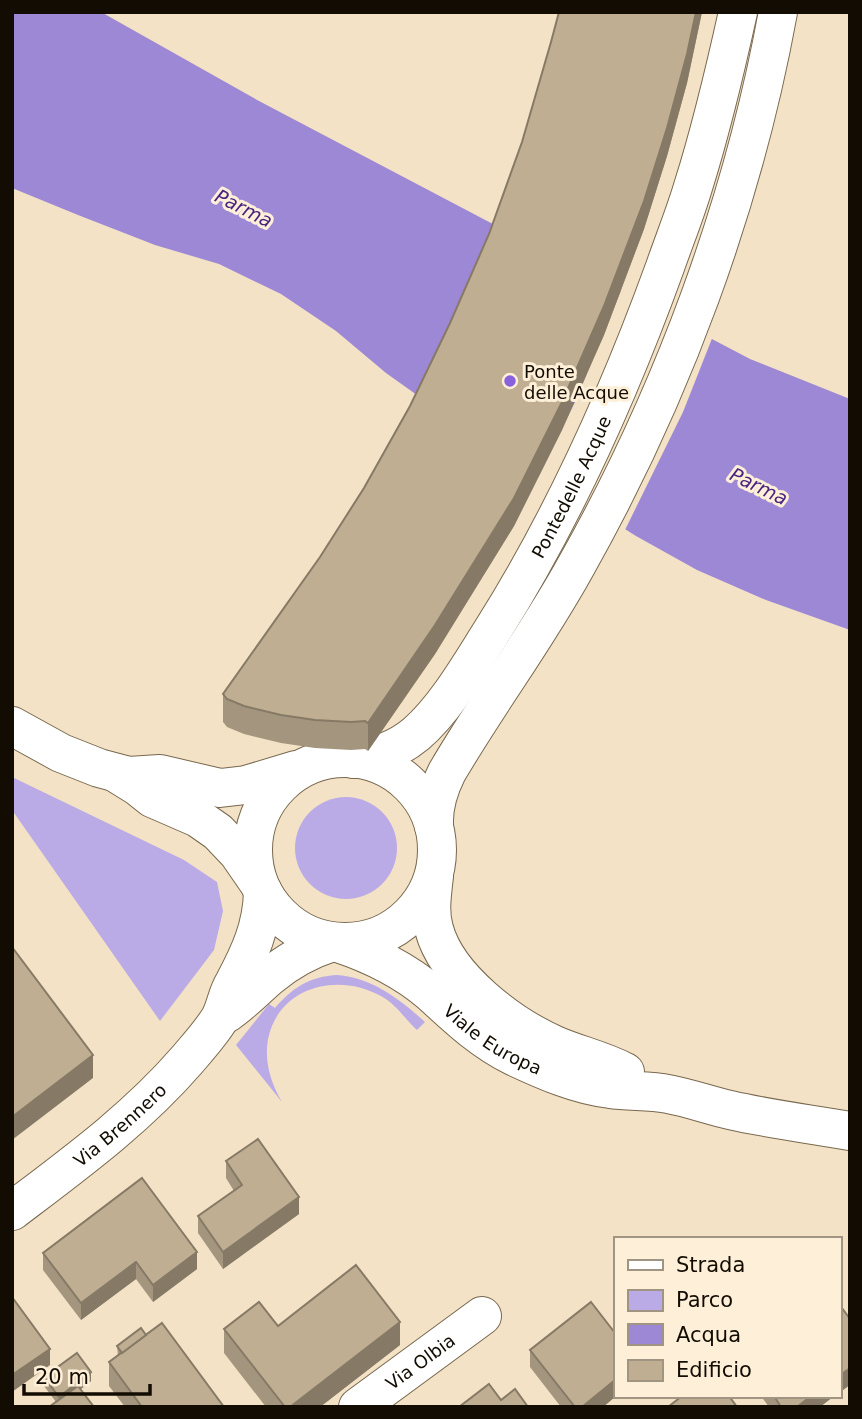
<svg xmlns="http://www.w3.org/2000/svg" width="862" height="1419" viewBox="0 0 862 1419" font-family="'DejaVu Sans',sans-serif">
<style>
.green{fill:#baabe7}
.water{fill:#9d88d6}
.pier{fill:#f3e2c5}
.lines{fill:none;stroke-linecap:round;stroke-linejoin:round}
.minor-casing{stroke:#78684f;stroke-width:40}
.major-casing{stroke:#78684f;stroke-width:40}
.minor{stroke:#fff;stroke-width:38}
.major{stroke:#fff;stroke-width:38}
.wall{fill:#a4967e}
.shaded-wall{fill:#867a66}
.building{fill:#bfae92;stroke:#867a66;stroke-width:2}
.poi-dot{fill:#8961dc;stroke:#feefd8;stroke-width:2.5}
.labels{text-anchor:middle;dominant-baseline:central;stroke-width:6;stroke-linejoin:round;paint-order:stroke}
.poi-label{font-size:18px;fill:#120c03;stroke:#feefd8;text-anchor:start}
.street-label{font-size:18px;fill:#120c03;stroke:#feefd8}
.water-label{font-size:19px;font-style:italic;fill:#472480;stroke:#feefd8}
</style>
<rect width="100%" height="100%" fill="#f3e2c5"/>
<!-- green -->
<g class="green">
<polygon points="12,777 184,860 217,882 223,911 214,950 160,1021 12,810"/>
<circle cx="346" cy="848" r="51"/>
<path d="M336 975C371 977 400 999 425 1022L417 1030C405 1019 396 1004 381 996 338 972 279 986 268 1039 264 1062 271 1083 282 1102L236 1045 269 1004 275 1008C292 988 309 977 336 975Z"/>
</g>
<!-- water -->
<polygon class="water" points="12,12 101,12 259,101 750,359 850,399 850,630 766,600 697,570 636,536 452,420 386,373 336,331 281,294 219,264 155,245 78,215 12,188"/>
<!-- pier -->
<polygon class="pier" points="622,288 713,336 683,412 624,532 538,478 577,398"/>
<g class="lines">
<!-- minor casing -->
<g class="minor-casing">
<g id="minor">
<path id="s1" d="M353 759C377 757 398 749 416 734 446 708 471 664 492 631 564 517 619 394 665 267 674 241 685 214 693 187 711 130 725 71 738 12"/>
<path d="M434 826C433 806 438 790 447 772 488 702 537 637 576 566 672 396 743 204 778 12"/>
<path d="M227 1013C243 1002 255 989 269 977 287 962 311 949 333 942"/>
<path id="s2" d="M12 1211C74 1164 136 1119 187 1060 198 1047 211 1033 220 1018 226 1007 227 994 234 983 250 953 262 927 263 892"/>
<path id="s3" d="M358 1407 482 1316"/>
</g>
</g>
<!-- major casing -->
<g class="major-casing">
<g id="major">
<polyline points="12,726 61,753 99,768 129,776 160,774 220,788 246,785 296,770"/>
<circle cx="345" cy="850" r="92"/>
<polyline points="116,773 137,786 152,798 198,818 218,832 238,853 258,882"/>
<path d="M434 876C432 894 429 912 434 929 447 978 510 1025 555 1045 578 1055 602 1060 625 1072"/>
<path id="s4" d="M338 943C371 954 404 970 431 993 457 1017 482 1041 515 1057 545 1071 577 1085 610 1089 629 1092 649 1090 668 1094 689 1098 709 1105 730 1110 769 1119 810 1124 850 1131"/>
</g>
</g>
<!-- minor -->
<use href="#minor" class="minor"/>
<!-- major -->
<use href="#major" class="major"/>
</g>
<!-- wall -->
<g class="wall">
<polygon points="559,12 702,12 687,83 667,156 644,229 604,335 562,430 514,526 435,654 368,751 365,749 351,750 315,748 281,743 244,734 227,727 223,722 223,694 320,557 364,488 410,406 450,323 489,234 522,142 551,42"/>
<polygon points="226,1161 299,1214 223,1269 198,1233 198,1216 234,1191 226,1178"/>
<polygon points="142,1178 197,1269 153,1302 136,1279 81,1320 43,1270 43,1253"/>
<polygon points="278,1326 400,1345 320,1407 266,1407 224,1353 224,1329"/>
<polygon points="146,1335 224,1407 125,1407 109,1386 109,1362 118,1356 117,1346"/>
<polygon points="530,1350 615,1396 616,1396 603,1407 561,1407 530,1367"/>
<polygon points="44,1377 91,1381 81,1389 56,1402 44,1386"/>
<polygon points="761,1396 834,1396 820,1407 769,1407"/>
</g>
<!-- shaded-wall -->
<g class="shaded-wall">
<polygon points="696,12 702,12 687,83 667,156 644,229 604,335 562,430 514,526 435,654 368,751 368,723"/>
<polygon points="93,1055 93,1078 12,1140 12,1117"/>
<polygon points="299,1197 299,1214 223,1269 223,1252"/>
<polygon points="197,1252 197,1269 153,1302 153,1285"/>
<polygon points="136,1262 136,1279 81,1320 81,1303"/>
<polygon points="400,1322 400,1345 320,1407 290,1407"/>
<polygon points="50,1349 50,1365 12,1392 12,1375"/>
<polygon points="850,1368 850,1385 839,1393 839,1376"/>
<polygon points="91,1372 91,1381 59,1406 59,1397"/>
<polygon points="615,1380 615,1396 616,1396 603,1407 582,1407"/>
<polygon points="811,1396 834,1396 820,1407 797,1407"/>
</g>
<!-- building -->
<g class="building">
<polygon points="559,12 696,12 687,54 667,128 644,201 604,306 562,402 514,498 435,625 368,723 365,721 351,722 315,720 281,715 244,706 227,699 223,694 320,557 364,488 410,406 450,323 489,234 522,142 551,42"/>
<polygon points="12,947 93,1055 12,1117"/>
<polygon points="258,1139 299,1197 223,1252 198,1216 242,1185 226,1161"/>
<polygon points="142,1178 197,1252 153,1285 136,1262 81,1303 43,1253"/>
<polygon points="356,1265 400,1322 290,1407 285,1407 224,1329 259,1302 278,1326"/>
<polygon points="12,1297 50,1349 12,1375"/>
<polygon points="591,1302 615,1333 615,1380 582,1407 575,1407 530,1350"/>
<polygon points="842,1308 850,1319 850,1368 839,1376 839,1310"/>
<polygon points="162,1323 224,1407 142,1407 109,1362"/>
<polygon points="141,1328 146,1335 122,1353 117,1346"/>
<polygon points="77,1353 91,1372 59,1397 44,1377"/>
<polygon points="489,1384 501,1400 515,1389 528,1407 459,1407"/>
<polygon points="78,1386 94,1407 49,1407"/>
<polygon points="682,1396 729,1396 737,1407 668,1407"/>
<polygon points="774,1396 811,1396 797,1407 781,1407"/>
</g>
<!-- markers -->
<circle class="poi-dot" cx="510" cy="381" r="7"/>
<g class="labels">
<!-- poi labels -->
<g class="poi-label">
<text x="524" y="371">Ponte<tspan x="524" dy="21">delle Acque</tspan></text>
</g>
<!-- street labels -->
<g class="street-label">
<text stroke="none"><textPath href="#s1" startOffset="362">Pontedelle Acque</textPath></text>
<text stroke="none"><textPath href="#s4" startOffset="184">Viale Europa</textPath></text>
<text stroke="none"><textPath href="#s2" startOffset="138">Via Brennero</textPath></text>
<text stroke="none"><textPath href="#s3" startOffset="77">Via Olbia</textPath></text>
</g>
<!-- water labels -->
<g class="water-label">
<text transform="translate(244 208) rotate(27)">Parma</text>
<text transform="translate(759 486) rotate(26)">Parma</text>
</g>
</g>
<!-- border -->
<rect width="862" height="1419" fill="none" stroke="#120c03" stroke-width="28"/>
<!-- legend -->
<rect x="614" y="1237" width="228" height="161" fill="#feefd8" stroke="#a09483" stroke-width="2"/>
<rect x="628" y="1260" width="35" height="10" fill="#ffffff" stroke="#a09483" stroke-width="2"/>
<text x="676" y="1272" font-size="21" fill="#120c03">Strada</text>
<rect x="628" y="1290" width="35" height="21" fill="#baabe7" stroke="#a09483" stroke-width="2"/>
<text x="676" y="1307" font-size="21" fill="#120c03">Parco</text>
<rect x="628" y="1324" width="35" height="21" fill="#9d88d6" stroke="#a09483" stroke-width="2"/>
<text x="676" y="1342" font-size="21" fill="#120c03">Acqua</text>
<rect x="628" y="1360" width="35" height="21" fill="#bfae92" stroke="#a09483" stroke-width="2"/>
<text x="676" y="1377" font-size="21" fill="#120c03">Edificio</text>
<!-- scale -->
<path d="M24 1384v10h126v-10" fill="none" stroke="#120c03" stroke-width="3.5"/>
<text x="35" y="1384" font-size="21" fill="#120c03" stroke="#feefd8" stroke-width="5" paint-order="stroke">20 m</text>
</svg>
